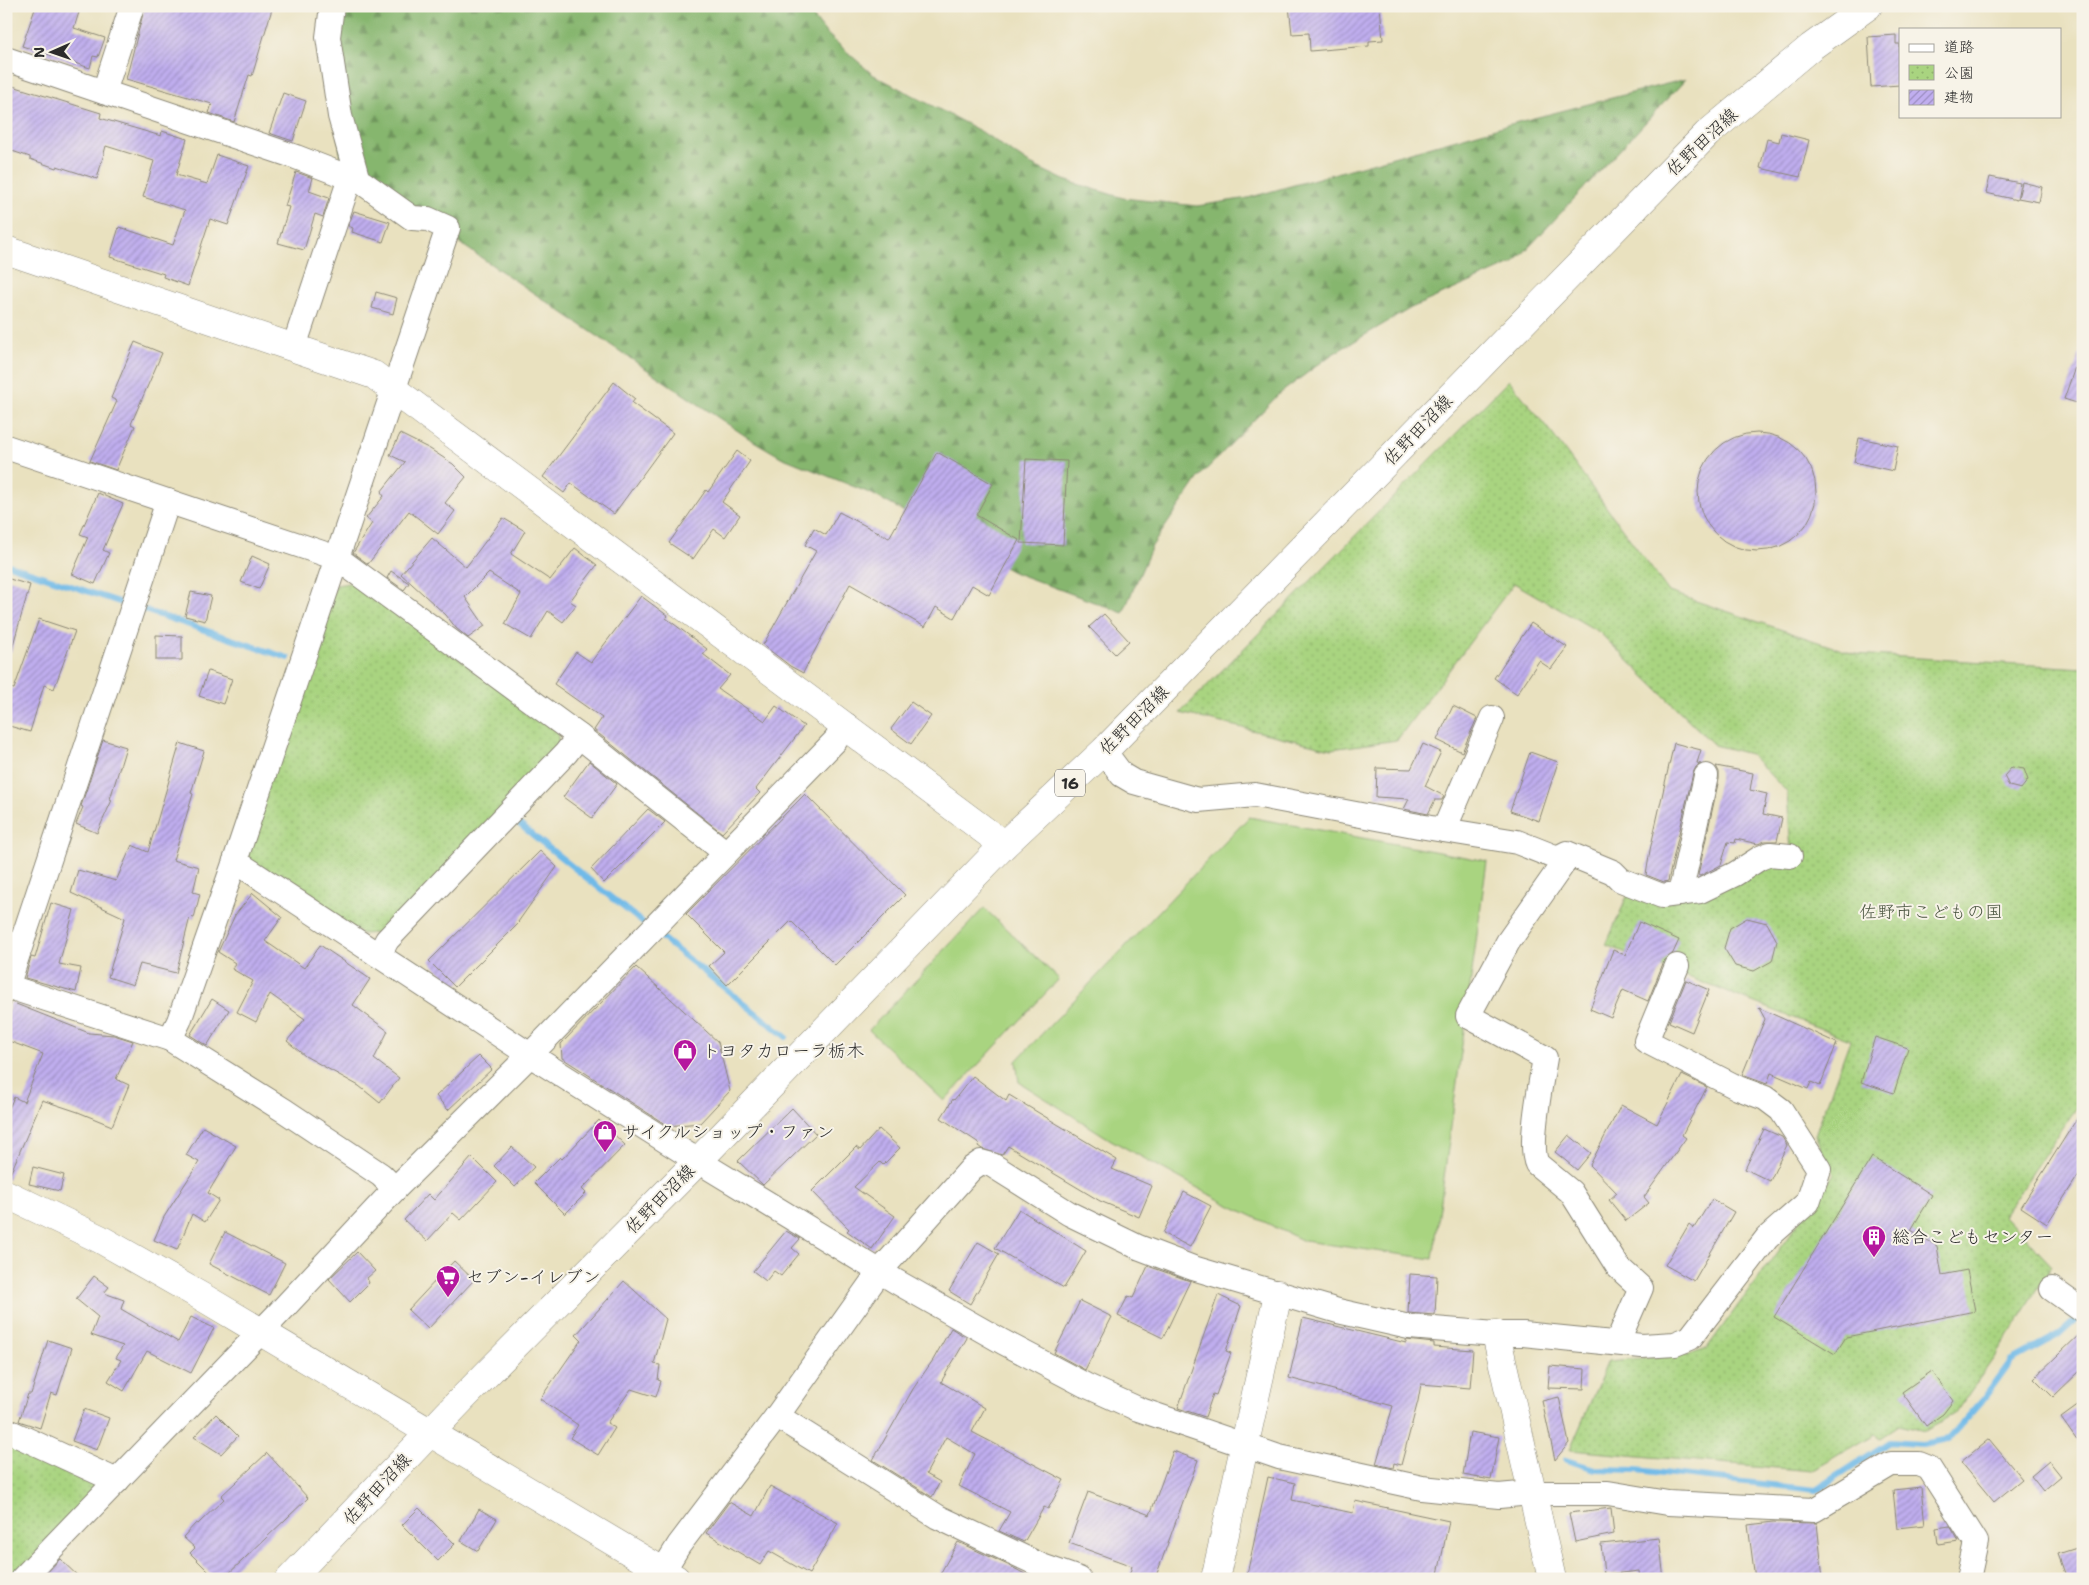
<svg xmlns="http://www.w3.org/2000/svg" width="2089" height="1585" viewBox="0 0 2089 1585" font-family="'Shantell Sans','Klee One',sans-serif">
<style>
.forest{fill:url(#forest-firs);stroke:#58704c}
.park{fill:url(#park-dots);stroke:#6a8056}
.garden{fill:#a9d480;stroke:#6a8056}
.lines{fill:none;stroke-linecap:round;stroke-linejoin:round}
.stream{stroke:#70bae8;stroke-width:6}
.building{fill:url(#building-hatch)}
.street-casing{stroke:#8a8675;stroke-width:26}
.secondary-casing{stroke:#8a8675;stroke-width:29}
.primary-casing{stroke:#8a8675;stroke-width:29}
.street{stroke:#fff;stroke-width:24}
.secondary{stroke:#fff;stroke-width:28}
.primary{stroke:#fff;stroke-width:28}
.labels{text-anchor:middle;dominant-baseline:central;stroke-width:4;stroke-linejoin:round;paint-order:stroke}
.shield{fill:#f7f3e8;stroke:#686764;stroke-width:1}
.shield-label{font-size:16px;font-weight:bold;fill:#2b2b2b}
.street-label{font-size:18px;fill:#2b2b2b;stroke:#f7f3e8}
.park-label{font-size:18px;fill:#4a5540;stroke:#f7f3e8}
.poi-label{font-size:18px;fill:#2b2b2b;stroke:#f7f3e8;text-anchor:start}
</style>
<defs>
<pattern id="forest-firs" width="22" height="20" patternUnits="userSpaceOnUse" patternTransform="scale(1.25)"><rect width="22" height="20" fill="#86b66e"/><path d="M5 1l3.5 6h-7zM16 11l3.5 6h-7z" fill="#6e945b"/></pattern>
<pattern id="park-dots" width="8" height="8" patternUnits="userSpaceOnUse" patternTransform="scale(1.25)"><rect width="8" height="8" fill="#a9d480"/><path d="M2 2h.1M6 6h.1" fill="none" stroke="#92b66f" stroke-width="1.8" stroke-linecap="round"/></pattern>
<pattern id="building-hatch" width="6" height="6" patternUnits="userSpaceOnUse" patternTransform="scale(1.25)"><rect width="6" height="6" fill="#c0aeef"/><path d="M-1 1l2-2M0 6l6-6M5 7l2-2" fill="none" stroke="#9c8ec2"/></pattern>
</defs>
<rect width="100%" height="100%" fill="#f7f3e8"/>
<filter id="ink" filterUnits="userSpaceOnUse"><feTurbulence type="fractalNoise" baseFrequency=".02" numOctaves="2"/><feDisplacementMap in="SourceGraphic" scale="10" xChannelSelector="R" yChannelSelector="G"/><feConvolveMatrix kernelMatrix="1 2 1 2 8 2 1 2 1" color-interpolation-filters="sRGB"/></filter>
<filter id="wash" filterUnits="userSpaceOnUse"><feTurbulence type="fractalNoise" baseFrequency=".0096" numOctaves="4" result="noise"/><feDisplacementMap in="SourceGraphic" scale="20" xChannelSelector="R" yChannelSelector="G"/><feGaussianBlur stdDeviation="1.12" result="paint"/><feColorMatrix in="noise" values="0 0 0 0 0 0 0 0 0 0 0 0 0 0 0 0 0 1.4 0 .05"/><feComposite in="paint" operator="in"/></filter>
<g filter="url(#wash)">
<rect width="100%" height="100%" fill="#e9e1bf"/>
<!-- forest -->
<polygon class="forest" points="343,6 805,6 826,33 872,74 982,132 1028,163 1064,180 1123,198 1197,206 1248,198 1499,127 1686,79 1514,263 1411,308 1331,355 1278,395 1200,476 1152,546 1123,613 1013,572 872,494 781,457 747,437 341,163 334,69"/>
<!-- park -->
<g class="park">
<polygon points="1509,380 1553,435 1669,592 1854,654 2083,668 2083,1098 2004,1215 2052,1266 2000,1349 1954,1415 1925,1431 1899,1425 1880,1438 1875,1434 1812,1471 1570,1450 1608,1361 1689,1354 1707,1348 1834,1174 1815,1135 1850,1040 1606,945 1629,892 1665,903 1791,852 1787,792 1750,754 1714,745 1599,632 1514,583 1397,740 1331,749 1180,713"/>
<polygon points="356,582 558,732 559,749 382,933 362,934 253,866 245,847 336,585"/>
<polygon points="6,1430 117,1481 22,1579 6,1579"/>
</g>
<!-- garden -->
<g class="garden">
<polygon points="1249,817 1487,861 1433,1259 1304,1241 1225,1203 1111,1140 1019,1082 1016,1061"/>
<polygon points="984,908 1059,979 944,1101 869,1030"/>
</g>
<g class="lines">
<!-- stream -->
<g class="stream">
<polyline points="6,564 128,605"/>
<polyline points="138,608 288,658"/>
<polyline points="519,824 786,1037"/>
<polyline points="1566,1460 1595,1469 1636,1470 1816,1490 1889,1442 1922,1444 1948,1439 1982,1401 2011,1361 2059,1335 2080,1316"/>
</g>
</g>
<g id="blocks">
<!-- building -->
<g class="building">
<polygon points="36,6 81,6 74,28 105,38 98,57 93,56 90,68 22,46"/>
<polygon points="145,6 262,6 272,9 252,76 249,75 234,122 209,113 212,104 126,79"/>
<polygon points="1289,6 1380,6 1383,40 1369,41 1369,46 1310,51 1309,33 1292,34"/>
<polygon points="1896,35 1896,44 1900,44 1900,85 1871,87 1868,37"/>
<polygon points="6,84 101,113 100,118 161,136 162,131 187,139 176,175 207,184 217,155 249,166 228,225 210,219 188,286 163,277 164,274 110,257 119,227 173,245 185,210 143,197 154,161 106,146 97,179 57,166 56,168 30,159 30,157 6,149"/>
<polygon points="283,93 306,101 293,141 269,133"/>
<polygon points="1781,133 1809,140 1800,177 1760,168 1767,139 1779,142"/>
<polygon points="296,172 313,178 309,191 329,198 323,217 315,214 304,250 278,243 289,207 285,206"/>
<polygon points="1990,177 2020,183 2017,200 1986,193"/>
<polygon points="2022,182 2042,187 2039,202 2018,198"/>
<polygon points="354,211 390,222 383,242 352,232 353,228 348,226"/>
<polygon points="376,292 397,298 393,314 372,308"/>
<polygon points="135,342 162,353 131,424 135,426 116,470 90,461 117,401 111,398"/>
<polygon points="2080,353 2083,354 2083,405 2064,399"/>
<polygon points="614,382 635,399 632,403 673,433 614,514 571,483 564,493 543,477"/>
<circle cx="1757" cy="492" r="59"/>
<polygon points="400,434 430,449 453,464 466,477 445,503 455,511 438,534 409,511 368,564 353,553 372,523 366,518 384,496 381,492 405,462 390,455"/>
<polygon points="1859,438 1898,446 1893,471 1854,462"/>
<polygon points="737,451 750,461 722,502 740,515 725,537 714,529 693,559 669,543 706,490 708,492"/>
<polygon points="937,452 993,484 976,515 1019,540 989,595 972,585 954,618 936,607 925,627 850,584 803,673 790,666 763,645 816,551 805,545 814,528 826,535 839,512 889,538"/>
<polygon points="1026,459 1067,461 1063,545 1021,543"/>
<polygon points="98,493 123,504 103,550 109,553 95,584 72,574 88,537 80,534"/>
<polygon points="503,518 525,531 511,554 550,580 575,548 597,565 570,601 576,605 563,622 548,611 531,639 505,624 521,594 489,573 465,597 485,626 468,638 456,628 446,615 401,574 432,538 466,567"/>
<polygon points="252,556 270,564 259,589 241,582"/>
<polygon points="391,571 409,583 404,590 387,578"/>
<polygon points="6,578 30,585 11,652 6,651"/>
<polygon points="191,592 211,596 205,621 185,616"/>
<polygon points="641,596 668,616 666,618 707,649 703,654 730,675 718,689 765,721 776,706 804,726 756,789 760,793 722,833 594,730 602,718 554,684 576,652 591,662"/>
<polygon points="1104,614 1129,641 1115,654 1089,627"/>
<polygon points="39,619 75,631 54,689 44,685 30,732 6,725 6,699 10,688 14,689"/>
<polygon points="1531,623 1567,647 1551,669 1539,661 1517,694 1494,678"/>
<polygon points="156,635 182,636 182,660 156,660"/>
<polygon points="208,671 232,679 223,704 199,696"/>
<polygon points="911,702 931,716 911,744 891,729"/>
<polygon points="1453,706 1477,718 1462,752 1437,740"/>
<polygon points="103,740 126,747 110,799 112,800 97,833 76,824 83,807 81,806"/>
<polygon points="180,743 204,751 191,793 193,794 173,860 199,867 193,892 200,894 194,918 190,917 176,973 140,964 133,985 108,977 125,918 71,893 78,870 116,881 132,845 148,852"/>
<polygon points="1674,743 1701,750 1697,763 1701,764 1696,767 1693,773 1668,881 1664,882 1646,875 1650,850"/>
<polygon points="1423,744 1441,752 1425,786 1444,796 1442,800 1435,800 1428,814 1404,809 1409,799 1376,797 1377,768 1411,769"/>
<polygon points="1530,752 1558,762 1539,821 1510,811"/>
<polygon points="589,761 617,784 592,818 563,797"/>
<polygon points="1716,766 1753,773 1750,790 1767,794 1763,814 1782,818 1777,841 1765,841 1758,844 1736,839 1735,843 1728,842 1721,865 1700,876 1698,875 1719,779 1719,772"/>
<polygon points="2012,767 2024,769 2028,780 2021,789 2009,786 2004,776"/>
<polygon points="805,794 905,895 835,965 791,921 727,985 709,966 724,952 686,914"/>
<polygon points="648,809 665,822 604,883 591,869"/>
<polygon points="540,851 557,867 518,922 519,923 455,987 429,961"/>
<polygon points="253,893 282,917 265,941 304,968 320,945 370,979 353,1005 388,1031 374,1059 399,1078 380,1103 359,1086 305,1056 287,1041 305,1019 270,994 256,1022 237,1012 253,981 232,969 235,963 218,952 235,915"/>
<polygon points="51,903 74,910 59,964 81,968 76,992 25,978 31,957 35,958"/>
<polygon points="1747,918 1767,923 1777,941 1772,961 1754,971 1735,966 1724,948 1730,928"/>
<polygon points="1639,922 1679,940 1673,953 1664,961 1648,1001 1623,990 1611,1018 1590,1009 1613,950 1625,955"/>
<polygon points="636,967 718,1042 730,1091 700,1123 668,1126 562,1058 561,1044"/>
<polygon points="1686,980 1709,990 1692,1032 1669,1022"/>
<polygon points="212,999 229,1010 207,1046 190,1035"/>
<polygon points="11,1002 89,1033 114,1035 133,1041 116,1079 129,1085 112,1126 78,1112 42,1100 8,1179 6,1179 6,1115 14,1097 24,1102 43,1054 6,1040 6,1017"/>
<polygon points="1759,1008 1837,1043 1820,1086 1811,1082 1808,1089 1771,1073 1767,1084 1742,1075 1765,1019"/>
<polygon points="1875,1037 1908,1048 1894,1093 1861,1082"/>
<polygon points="479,1056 492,1069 448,1110 436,1096"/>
<polygon points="1682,1075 1707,1087 1682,1135 1686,1138 1644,1197 1649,1203 1626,1221 1609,1200 1617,1193 1590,1165 1621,1105 1657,1124"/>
<polygon points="973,1076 1006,1101 1009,1095 1117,1160 1112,1169 1152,1186 1139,1217 1100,1201 1008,1146 1002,1155 982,1149 978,1146 979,1143 941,1118 953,1099 954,1100"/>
<polygon points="792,1108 816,1134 763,1185 738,1161"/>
<polygon points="2083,1109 2083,1168 2047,1224 2021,1207"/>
<polygon points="599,1120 625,1145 582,1189 586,1193 565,1214 534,1183 560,1157 562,1159"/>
<polygon points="203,1127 236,1146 208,1193 219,1200 205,1222 192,1214 177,1250 154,1240 164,1217 199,1162 186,1155"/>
<polygon points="879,1129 900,1148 883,1165 880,1162 854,1187 895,1216 872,1249 847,1231 849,1229 812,1191 856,1147 860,1150"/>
<polygon points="1764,1129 1782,1137 1787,1145 1770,1181 1745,1169"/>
<polygon points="1569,1135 1591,1153 1577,1170 1555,1152"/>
<polygon points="512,1147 534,1167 515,1187 494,1166"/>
<polygon points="472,1157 497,1182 461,1220 453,1213 427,1241 404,1220 428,1194 434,1200"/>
<polygon points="1872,1157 1932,1195 1911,1230 1937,1246 1942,1275 1967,1270 1975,1311 1846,1337 1835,1354 1774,1317"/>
<polygon points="33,1167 64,1175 60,1191 29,1184"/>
<polygon points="1184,1192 1211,1206 1190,1247 1163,1233"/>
<polygon points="1712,1199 1734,1212 1694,1281 1665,1265 1689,1224 1694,1228"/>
<polygon points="1019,1209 1086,1251 1064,1288 995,1248"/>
<polygon points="786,1231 800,1239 792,1248 799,1254 781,1276 774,1271 766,1281 753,1271"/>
<polygon points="225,1232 285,1263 269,1295 209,1264"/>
<polygon points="978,1242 999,1254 970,1304 949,1291"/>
<polygon points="357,1252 375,1271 367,1278 369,1283 350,1302 329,1279"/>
<polygon points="454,1261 474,1280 428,1329 408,1310"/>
<polygon points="1148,1266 1190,1281 1163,1338 1118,1316 1128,1296 1133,1298"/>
<polygon points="1410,1274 1437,1276 1435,1315 1408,1313"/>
<polygon points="94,1276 109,1287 104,1293 124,1300 121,1309 178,1342 191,1317 214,1328 191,1373 147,1351 124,1391 108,1381 121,1360 116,1358 123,1346 91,1335 98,1317 76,1299"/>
<polygon points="624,1281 666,1319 654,1364 660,1365 658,1380 661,1381 656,1397 631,1389 607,1423 615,1428 598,1455 570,1438 578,1425 540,1399 581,1340 576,1335"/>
<polygon points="1218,1295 1241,1306 1226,1351 1231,1353 1216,1395 1213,1394 1205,1417 1178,1408"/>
<polygon points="1080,1301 1112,1317 1085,1370 1054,1353"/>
<polygon points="1303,1318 1406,1343 1406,1340 1434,1343 1434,1347 1473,1350 1470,1388 1421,1384 1418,1401 1401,1465 1394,1463 1393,1468 1376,1464 1393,1406 1289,1378"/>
<polygon points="951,1328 967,1338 941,1382 985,1408 972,1432 1064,1480 1048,1509 1044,1507 1024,1542 999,1531 1010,1512 959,1486 975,1454 946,1437 926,1474 940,1482 932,1497 873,1460 913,1389 933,1360"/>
<polygon points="2083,1331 2083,1368 2053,1397 2034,1378"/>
<polygon points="48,1340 72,1348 57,1395 51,1393 40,1428 19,1421 28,1394 31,1394"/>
<polygon points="1550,1366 1585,1369 1584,1389 1548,1388"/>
<polygon points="1932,1371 1953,1401 1943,1414 1926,1426 1902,1392"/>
<polygon points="1559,1397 1569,1443 1555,1460 1542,1401"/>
<polygon points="2083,1402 2083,1449 2061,1418"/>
<polygon points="84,1409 109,1418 97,1450 72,1441"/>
<polygon points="216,1414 238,1436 221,1454 194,1437"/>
<polygon points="1470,1432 1499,1437 1491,1480 1463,1475"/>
<polygon points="1989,1439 2022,1479 1994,1502 1961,1462"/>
<polygon points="1173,1451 1198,1460 1155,1579 1128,1579 1132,1566 1069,1543 1088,1492 1150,1515"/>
<polygon points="267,1453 308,1498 223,1579 216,1579 190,1553 195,1548 183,1537 196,1523 198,1524 224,1499 221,1496"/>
<polygon points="2049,1461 2061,1476 2043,1491 2031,1476"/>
<polygon points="1268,1477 1295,1483 1292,1500 1353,1513 1355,1501 1449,1521 1437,1579 1246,1579"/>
<polygon points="770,1486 838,1523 809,1574 769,1551 760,1565 706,1533 729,1502 754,1516"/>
<polygon points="1921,1487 1925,1525 1897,1528 1893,1490"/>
<polygon points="419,1508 455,1544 438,1561 402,1525"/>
<polygon points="1611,1508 1614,1534 1575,1542 1569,1513"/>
<polygon points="479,1509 497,1519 478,1551 461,1541"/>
<polygon points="1773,1522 1817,1523 1823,1579 1755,1579 1748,1525"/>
<polygon points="1950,1526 1959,1541 1938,1544 1936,1528"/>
<polygon points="1659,1538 1664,1579 1640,1579 1639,1571 1604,1575 1601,1544"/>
<polygon points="958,1542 1010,1566 1034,1579 950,1579 940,1574"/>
<polygon points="2083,1546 2083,1579 2067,1579 2058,1554"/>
<polygon points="60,1559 81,1579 41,1579"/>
</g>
</g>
</g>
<g filter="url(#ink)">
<use href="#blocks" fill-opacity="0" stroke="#8a8675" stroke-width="1"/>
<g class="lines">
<!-- street casing -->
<g class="street-casing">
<g id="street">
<polyline points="332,6 328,37 340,116 358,181"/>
<polyline points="6,59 296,157 363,183 412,218 428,219 448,228 235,861 179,1021 170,1039"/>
<polyline points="104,92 132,6"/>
<polyline points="294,347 350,178"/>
<polyline points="6,447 337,558 579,736 726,853"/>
<path d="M1104 751 1122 775 1134 782 1198 800 1255 795 1419 826 1517 842 1565 861 1508 942 1468 1016 1545 1058C1541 1082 1528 1145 1537 1164L1571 1192 1618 1267 1641 1288 1617 1343"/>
<polyline points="1444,830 1492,718"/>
<polyline points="1557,858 1567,853 1613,872 1621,880 1662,896 1700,891 1735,874 1760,858 1770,854 1790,856"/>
<polyline points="235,861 530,1055 698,1161 897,1282 1003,1342 1085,1385 1138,1409 1279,1457 1422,1488 1499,1496 1531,1493 1608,1493 1668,1503 1814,1510 1891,1464 1919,1464 1929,1468 1976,1542 1968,1579"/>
<polyline points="1680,894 1706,776"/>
<polyline points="379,955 387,940 566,753 579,736"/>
<polyline points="6,986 170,1039 285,1111 381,1175 395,1189"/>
<polyline points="7,987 168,501"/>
<polyline points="2052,1289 2083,1311"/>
<polyline points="777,1416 938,1517 1042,1566 1079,1579"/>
<polyline points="6,1430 117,1481"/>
<polyline points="22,1579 278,1314 395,1189 530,1055 835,741 846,725"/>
<polyline points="658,1579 679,1545 777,1416 880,1271 971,1169 981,1162 992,1165 1070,1214 1138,1247 1193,1268 1338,1311 1409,1327 1496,1334 1523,1334 1642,1346 1675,1344 1690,1338 1767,1238 1808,1202 1819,1169 1781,1110 1765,1098 1738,1088 1646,1041 1677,966"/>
</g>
</g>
<!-- secondary casing -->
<g class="secondary-casing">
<g id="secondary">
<polyline points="6,250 374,375 1004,845"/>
<polyline points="6,1194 100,1239 204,1298 676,1579"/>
<polyline points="1496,1334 1552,1579"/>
<polyline points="1215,1579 1278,1294"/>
</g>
</g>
<!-- primary casing -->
<g class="primary-casing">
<polyline id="primary" points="290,1579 464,1397 698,1161 1004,845 1104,751 1707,134 1811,47 1868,6"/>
</g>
<!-- street -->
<use href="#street" class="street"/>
<!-- secondary -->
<use href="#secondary" class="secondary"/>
<!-- primary -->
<use href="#primary" class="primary"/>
</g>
</g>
<!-- icons -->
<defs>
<g id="shop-pin" transform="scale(1.25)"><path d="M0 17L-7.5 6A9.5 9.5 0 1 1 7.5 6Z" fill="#b5179e" stroke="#f7f3e8"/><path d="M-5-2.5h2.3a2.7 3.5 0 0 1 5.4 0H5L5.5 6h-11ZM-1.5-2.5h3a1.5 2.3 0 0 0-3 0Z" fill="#fff"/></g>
<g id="building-pin" transform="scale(1.25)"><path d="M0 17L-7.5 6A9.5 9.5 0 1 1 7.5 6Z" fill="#b5179e" stroke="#f7f3e8"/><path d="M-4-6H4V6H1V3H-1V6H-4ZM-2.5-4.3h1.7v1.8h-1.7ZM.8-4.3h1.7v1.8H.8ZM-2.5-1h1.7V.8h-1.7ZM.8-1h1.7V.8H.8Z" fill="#fff"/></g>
<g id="supermarket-pin" transform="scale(1.25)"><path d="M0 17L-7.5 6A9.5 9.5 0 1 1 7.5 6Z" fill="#b5179e" stroke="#f7f3e8"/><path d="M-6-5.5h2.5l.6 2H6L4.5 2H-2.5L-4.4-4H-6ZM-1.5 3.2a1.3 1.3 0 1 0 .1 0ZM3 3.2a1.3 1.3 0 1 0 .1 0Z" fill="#fff"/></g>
</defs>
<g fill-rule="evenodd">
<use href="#shop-pin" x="685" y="1051"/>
<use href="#shop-pin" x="605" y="1132"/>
<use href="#building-pin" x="1874" y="1237"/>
<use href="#supermarket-pin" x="448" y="1277"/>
</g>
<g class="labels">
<!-- shield labels -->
<rect class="shield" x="1055" y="769.5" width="30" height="27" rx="4"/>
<g class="shield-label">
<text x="1070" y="783">16</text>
</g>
<!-- street labels -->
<g class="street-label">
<text transform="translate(1702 142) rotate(-43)">佐野田沼線</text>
<text transform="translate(1418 430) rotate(-46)">佐野田沼線</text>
<text transform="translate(1134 720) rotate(-45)">佐野田沼線</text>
<text transform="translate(660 1199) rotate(-45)">佐野田沼線</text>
<text transform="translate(377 1489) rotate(-47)">佐野田沼線</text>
</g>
<!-- park labels -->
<g class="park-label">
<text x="1931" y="912">佐野市こどもの国</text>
</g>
<!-- poi labels -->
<g class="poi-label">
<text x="702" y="1051">トヨタカローラ栃木</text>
<text x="622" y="1132">サイクルショップ・ファン</text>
<text x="1892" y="1237">総合こどもセンター</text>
<text x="466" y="1277">セブン-イレブン</text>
</g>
</g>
<!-- margin -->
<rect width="2089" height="1585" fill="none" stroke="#f7f3e8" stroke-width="25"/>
<!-- legend -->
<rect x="1899" y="28" width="162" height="90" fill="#f7f3e8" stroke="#a5a39c"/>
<rect x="1909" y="44" width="25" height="8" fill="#ffffff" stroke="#a5a39c"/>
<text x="1944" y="52" font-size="15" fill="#2b2b2b">道路</text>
<rect x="1909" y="65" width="25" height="15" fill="url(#park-dots)" stroke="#a5a39c"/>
<text x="1944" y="78" font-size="15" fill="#2b2b2b">公園</text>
<rect x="1909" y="90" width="25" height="15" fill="url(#building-hatch)" stroke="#a5a39c"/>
<text x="1944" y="102" font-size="15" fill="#2b2b2b">建物</text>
<!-- north arrow -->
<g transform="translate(52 52) rotate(268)" stroke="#f7f3e8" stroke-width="4" paint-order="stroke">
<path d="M0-4L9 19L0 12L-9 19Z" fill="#2b2b2b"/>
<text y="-8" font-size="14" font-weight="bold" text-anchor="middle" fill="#2b2b2b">N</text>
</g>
</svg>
